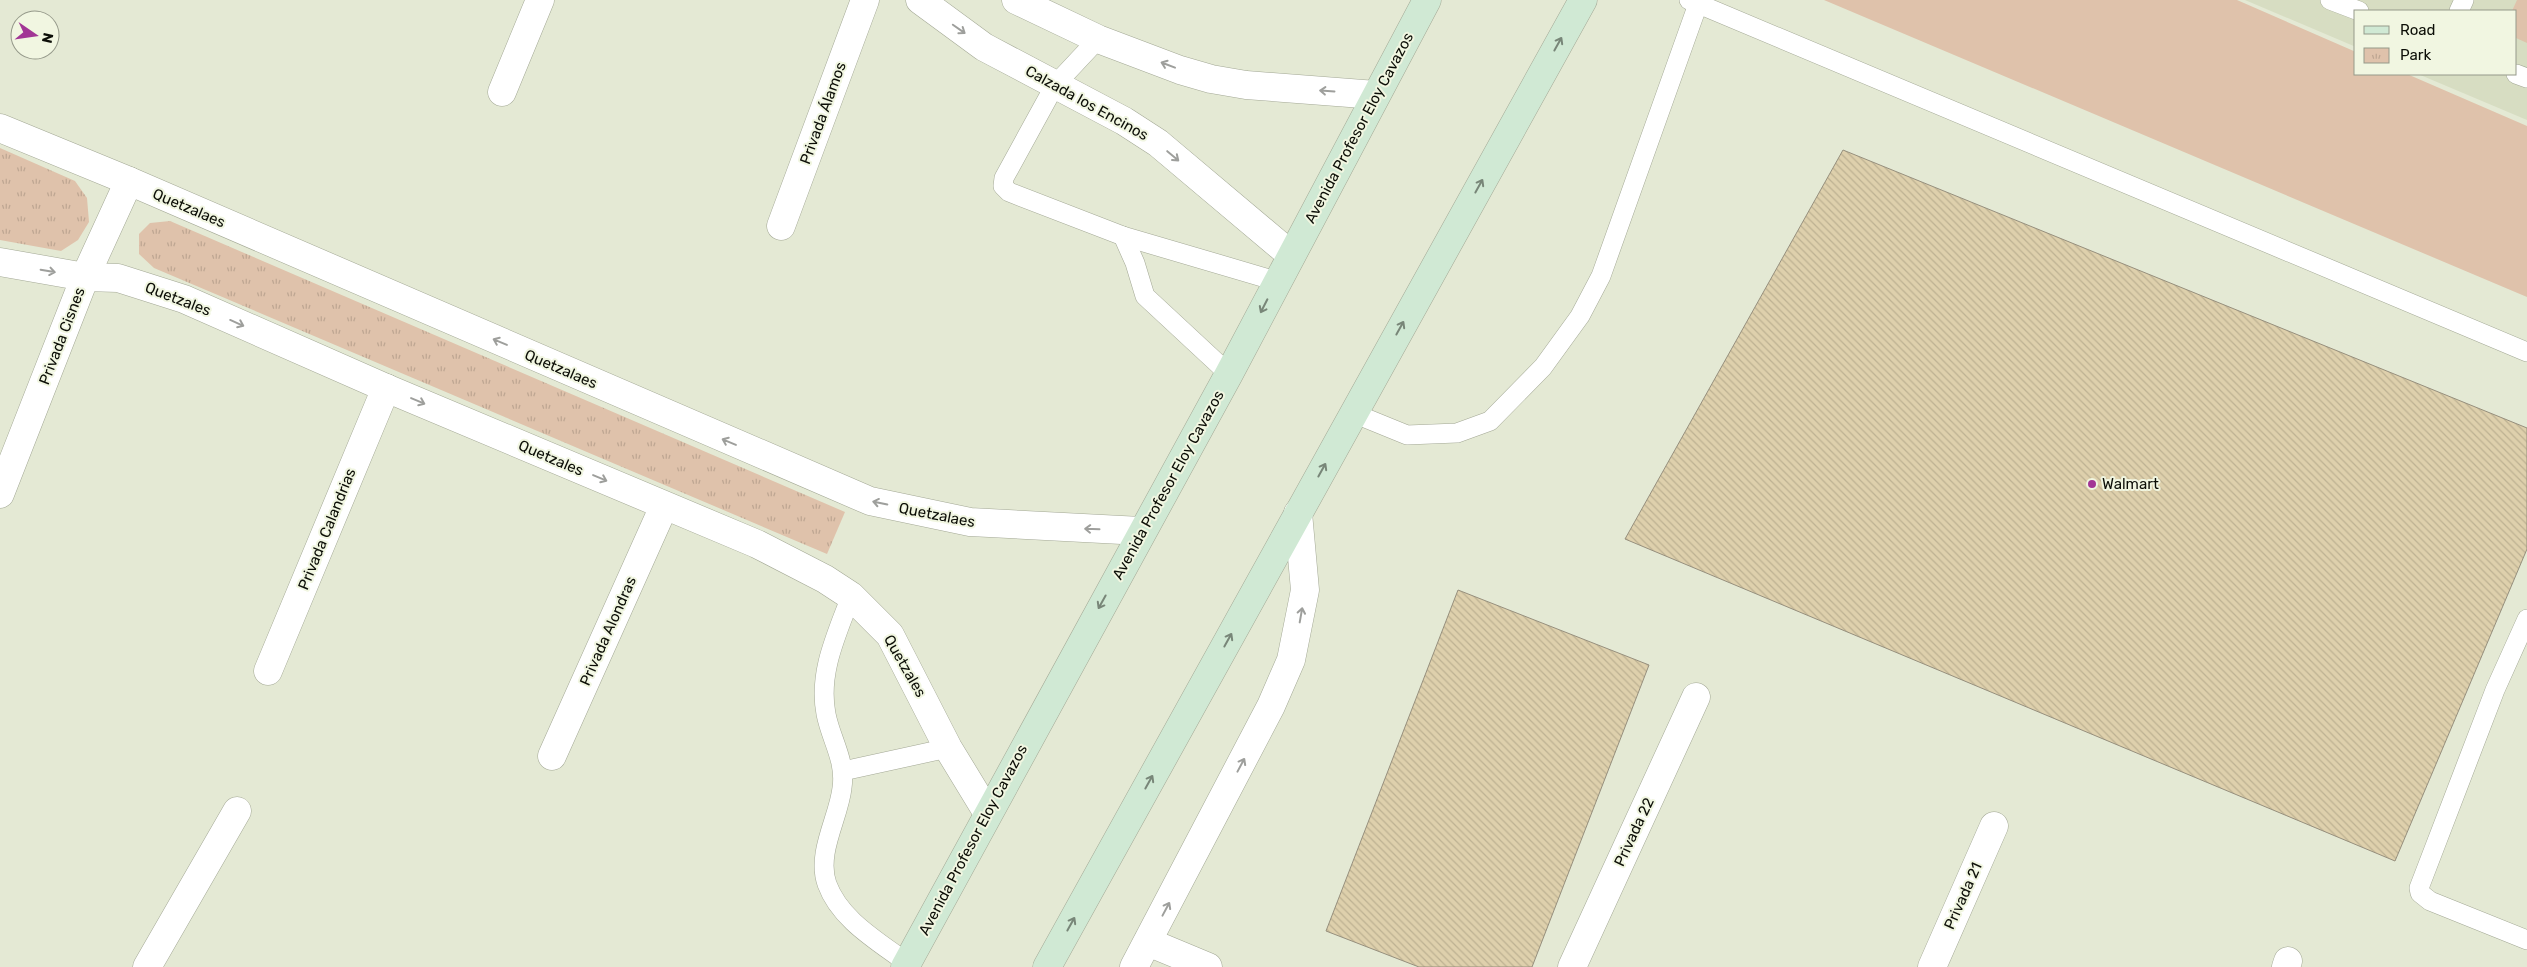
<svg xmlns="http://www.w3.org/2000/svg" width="2527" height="967" viewBox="0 0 2527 967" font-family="Rubik,sans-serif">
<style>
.built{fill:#d7ddc2}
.grass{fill:#dfc2ab}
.park{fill:url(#park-tufts)}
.building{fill:url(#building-back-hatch);stroke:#968f7d}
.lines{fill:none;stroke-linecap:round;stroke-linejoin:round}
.lane-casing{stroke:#a3a895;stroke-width:20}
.street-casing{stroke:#a3a895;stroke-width:29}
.secondary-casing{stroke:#a3a895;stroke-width:29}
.lane{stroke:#fff;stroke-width:19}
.street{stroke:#fff;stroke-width:28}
.secondary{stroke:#d0e9d4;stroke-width:28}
.oneway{stroke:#9e9f9c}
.oneway2{stroke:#788678}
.poi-dot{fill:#a23695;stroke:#f1f6e1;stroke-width:2}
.labels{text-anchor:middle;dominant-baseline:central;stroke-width:4;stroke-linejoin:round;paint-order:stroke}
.street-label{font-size:15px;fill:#0c0e07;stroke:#f1f6e1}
.poi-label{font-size:15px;fill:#0c0e07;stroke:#f1f6e1;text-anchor:start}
</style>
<defs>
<pattern id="park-tufts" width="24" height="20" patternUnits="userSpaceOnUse" patternTransform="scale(1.25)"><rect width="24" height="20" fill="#dfc2ab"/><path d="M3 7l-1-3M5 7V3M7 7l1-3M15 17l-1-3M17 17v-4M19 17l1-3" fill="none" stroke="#bea692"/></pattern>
<pattern id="building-back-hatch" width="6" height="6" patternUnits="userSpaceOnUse" patternTransform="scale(1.25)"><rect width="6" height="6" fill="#ded0ac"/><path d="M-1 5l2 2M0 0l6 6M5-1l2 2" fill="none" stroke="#bdb192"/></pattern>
</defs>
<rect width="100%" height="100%" fill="#e4e9d4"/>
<!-- built -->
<polygon class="built" points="2245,0 2527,0 2527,120 2418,74 2516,74 2516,11 2356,11 2356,47"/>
<!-- grass -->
<g class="grass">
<polygon points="1824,0 2237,0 2356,52 2356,74 2407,74 2527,126 2527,297"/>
<polygon points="2517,0 2527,0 2527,43 2516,38 2516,11 2512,11"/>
</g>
<!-- park -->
<g class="park">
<polygon points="0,148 75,181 87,198 89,222 78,240 61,251 0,240"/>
<polygon points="170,221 845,512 827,554 154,268 139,254 139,234 150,223"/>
</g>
<!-- building -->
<g class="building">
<polygon points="1843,150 2527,428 2527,549 2395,861 1625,539"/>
<polygon points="1458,590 1649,665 1532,967 1419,967 1326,931"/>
</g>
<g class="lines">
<!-- lane casing -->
<g class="lane-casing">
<g id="lane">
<polyline points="1689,0 2527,352"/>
<polyline points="2330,0 2359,11"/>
<polyline points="2459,11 2464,0"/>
<polyline points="1098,39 1055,85 1004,178 1003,186 1009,192 1123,236 1276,281"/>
<polyline points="2516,74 2527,78"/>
<polyline points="1123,236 1135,263 1145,296 1229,374"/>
<polyline points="1353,413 1407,435 1457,433 1490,421 1543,367 1580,316 1601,276 1698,4"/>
<path d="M851 596C837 634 818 672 826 714 831 740 846 760 842 788 839 817 816 853 827 884 840 920 878 941 907 963"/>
<polyline points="2527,619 2495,690 2419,888 2420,893 2430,901 2527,940"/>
<polyline points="843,771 948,748"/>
</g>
</g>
<!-- street casing -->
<g class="street-casing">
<g id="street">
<polyline points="920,0 984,47 1124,121 1158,143 1291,255"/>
<polyline points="1016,0 1098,39 1180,70 1211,79 1246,85 1376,95"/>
<polyline points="502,92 540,0"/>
<polyline points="0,128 129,181 870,501 970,522 1141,531"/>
<polyline points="781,226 865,0"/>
<polyline points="0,262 85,277 118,278 184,299 386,388 757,544 825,579 851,596 890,635 948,748 987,812"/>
<polyline points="0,494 85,277 129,181"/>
<polyline points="268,671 386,388"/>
<polyline points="552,756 664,506"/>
<polyline points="1148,942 1208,967"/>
<polyline points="147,967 237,811"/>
<polyline points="1134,967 1271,706 1291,660 1305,590 1298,513"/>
<polyline points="1572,967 1696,697"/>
<polyline points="1932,967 1994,826"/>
<polyline points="2286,967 2288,961"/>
</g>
</g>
<!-- secondary casing -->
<g class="secondary-casing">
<g id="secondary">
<polyline points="905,967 1229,374 1427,0"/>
<polyline points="1047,967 1583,0"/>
</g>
</g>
<!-- lane -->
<use href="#lane" class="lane"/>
<!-- street -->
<use href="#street" class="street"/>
<!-- secondary -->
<use href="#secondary" class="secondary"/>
</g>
<!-- one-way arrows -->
<defs><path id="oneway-shaft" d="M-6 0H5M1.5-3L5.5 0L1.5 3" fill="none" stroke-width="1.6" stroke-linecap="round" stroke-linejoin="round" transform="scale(1.25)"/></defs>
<g class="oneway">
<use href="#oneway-shaft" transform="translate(959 29) rotate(35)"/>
<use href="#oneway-shaft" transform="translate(1168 65) rotate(-159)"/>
<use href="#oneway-shaft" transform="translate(1327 91) rotate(-176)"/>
<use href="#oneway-shaft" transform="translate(1173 156) rotate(40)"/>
<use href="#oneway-shaft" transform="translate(48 271) rotate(10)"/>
<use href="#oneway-shaft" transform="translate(237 323) rotate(24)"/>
<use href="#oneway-shaft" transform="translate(500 342) rotate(-157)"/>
<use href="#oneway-shaft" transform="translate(418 401) rotate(23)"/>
<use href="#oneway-shaft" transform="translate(729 442) rotate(-157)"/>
<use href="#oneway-shaft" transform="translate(600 478) rotate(23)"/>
<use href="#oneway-shaft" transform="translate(880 503) rotate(-168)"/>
<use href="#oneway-shaft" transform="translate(1092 529) rotate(-178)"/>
<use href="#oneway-shaft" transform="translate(1301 615) rotate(-80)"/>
<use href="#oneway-shaft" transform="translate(1241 765) rotate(-62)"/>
<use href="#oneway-shaft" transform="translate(1166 909) rotate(-62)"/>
</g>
<g class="oneway2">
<use href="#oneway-shaft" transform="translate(1558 44) rotate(-61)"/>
<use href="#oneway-shaft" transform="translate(1479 186) rotate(-61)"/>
<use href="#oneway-shaft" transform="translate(1264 306) rotate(117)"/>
<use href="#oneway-shaft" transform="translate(1400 328) rotate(-61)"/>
<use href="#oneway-shaft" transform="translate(1322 470) rotate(-61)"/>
<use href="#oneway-shaft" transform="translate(1102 602) rotate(119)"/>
<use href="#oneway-shaft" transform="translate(1228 640) rotate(-61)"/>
<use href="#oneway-shaft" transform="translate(1149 782) rotate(-61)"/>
<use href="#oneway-shaft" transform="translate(1071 924) rotate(-61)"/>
</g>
<!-- markers -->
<circle class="poi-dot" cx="2092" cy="484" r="5"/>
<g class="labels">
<!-- street labels -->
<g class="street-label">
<text transform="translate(1087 103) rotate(29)">Calzada los Encinos</text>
<text transform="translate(823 113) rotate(-70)">Privada Álamos</text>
<text transform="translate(1359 128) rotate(-62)">Avenida Profesor Eloy Cavazos</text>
<text transform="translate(189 208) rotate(23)">Quetzalaes</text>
<text transform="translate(178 299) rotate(21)">Quetzales</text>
<text transform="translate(62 336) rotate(-69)">Privada Cisnes</text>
<text transform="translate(561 369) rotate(23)">Quetzalaes</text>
<text transform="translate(551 458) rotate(23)">Quetzales</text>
<text transform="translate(1168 485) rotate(-61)">Avenida Profesor Eloy Cavazos</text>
<text transform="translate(937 515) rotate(11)">Quetzalaes</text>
<text transform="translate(327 529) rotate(-68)">Privada Calandrias</text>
<text transform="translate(608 631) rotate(-66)">Privada Alondras</text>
<text transform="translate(905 666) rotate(60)">Quetzales</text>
<text transform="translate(1634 832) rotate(-65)">Privada 22</text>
<text transform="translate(973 840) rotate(-62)">Avenida Profesor Eloy Cavazos</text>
<text transform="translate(1963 896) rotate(-66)">Privada 21</text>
</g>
<!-- poi labels -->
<g class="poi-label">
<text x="2102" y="484">Walmart</text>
</g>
</g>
<!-- legend -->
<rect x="2354" y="10" width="162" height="65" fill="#f1f6e1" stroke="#95998a"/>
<rect x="2364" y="26" width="25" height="8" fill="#d0e9d4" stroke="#95998a"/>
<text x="2400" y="35" font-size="15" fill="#0c0e07">Road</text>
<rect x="2364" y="48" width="25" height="15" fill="url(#park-tufts)" stroke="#95998a"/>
<text x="2400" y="60" font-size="15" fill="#0c0e07">Park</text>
<!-- north arrow -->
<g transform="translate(35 35) rotate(103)"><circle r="24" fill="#f1f6e1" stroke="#95998a"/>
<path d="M0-4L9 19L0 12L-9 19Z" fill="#a23695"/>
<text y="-8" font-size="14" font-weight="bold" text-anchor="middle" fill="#0c0e07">N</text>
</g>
</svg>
